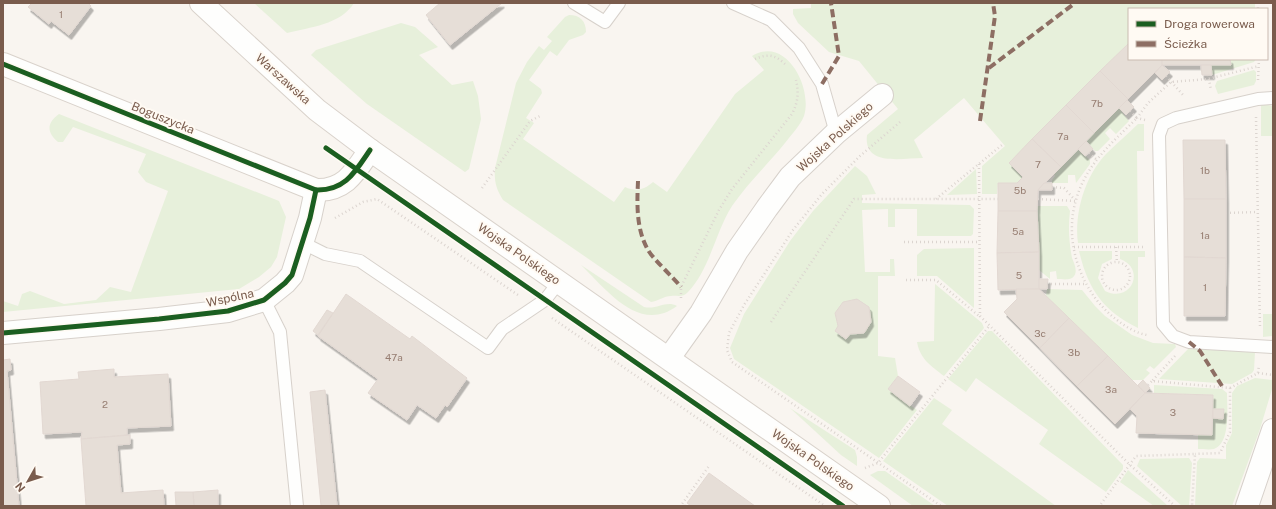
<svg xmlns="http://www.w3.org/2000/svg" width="1276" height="509" viewBox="0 0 1276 509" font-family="'Public Sans',sans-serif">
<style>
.green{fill:#e7f0db}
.building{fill:#e6ded7;stroke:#e2d8d2;filter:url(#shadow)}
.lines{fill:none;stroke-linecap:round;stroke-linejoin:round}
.lane-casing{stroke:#d7d1cb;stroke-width:14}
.street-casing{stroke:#d7d1cb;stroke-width:24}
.secondary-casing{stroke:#d9d2cb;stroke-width:24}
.path{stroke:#dcd5d0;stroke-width:2.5;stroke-dasharray:1 3;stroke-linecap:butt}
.lane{stroke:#fefefd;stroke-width:12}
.street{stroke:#fefefd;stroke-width:22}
.secondary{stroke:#fefefd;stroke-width:22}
.quiet{stroke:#8d6e63;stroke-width:4;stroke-dasharray:8 4;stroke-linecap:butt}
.cycleway-casing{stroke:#fffaf3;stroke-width:8}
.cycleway{stroke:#1b5e20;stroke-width:5}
.labels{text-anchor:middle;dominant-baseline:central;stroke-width:4;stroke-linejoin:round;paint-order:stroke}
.number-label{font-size:10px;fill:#977e72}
.street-label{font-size:12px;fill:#7a5c4d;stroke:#fffaf3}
</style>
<defs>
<filter id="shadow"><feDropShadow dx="2.5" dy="4.5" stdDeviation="0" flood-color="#0004"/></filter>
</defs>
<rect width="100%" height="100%" fill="#f9f5f0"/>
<!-- green -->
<g class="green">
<path d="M254 3H354C340 25 310 27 287 33Z"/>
<path d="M811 3H1255V9H1129V43L1009 163 1023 177 1017 183H998L997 194H982V166L1005 146 964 98 914 140 923 158C903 158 863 167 867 135L898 109 859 61 829 52 798 23 793 14V9L811 8Z"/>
<path d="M569 15C580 15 586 21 586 32L583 35 569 40 557 56 550 51 529 80 541 89 542 93 526 118 534 123 523 139 614 202 625 187C636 192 644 190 653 182L667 192 735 94 764 70 752 56C786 35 813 88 804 116 800 126 791 135 785 143 768 164 747 184 732 206 715 233 710 269 688 292 683 298 677 295 671 296 664 296 658 301 651 302L503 200C496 189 494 181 495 168L516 83 527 62 539 46 544 50 552 41 547 37 565 17Z"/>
<polygon points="401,23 415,27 438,47 419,55 452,85 473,81 478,96 481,119 469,169 465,172 367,104 311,55 316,50"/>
<polygon points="1230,59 1256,59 1254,62 1212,75 1211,65 1231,64"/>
<polygon points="1254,70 1256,72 1256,81 1254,85 1218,94 1215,86 1217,81"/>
<polygon points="1261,104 1273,106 1273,136 1261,136"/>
<polygon points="1119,108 1129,121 1116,134 1110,128 1105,133 1110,139 1098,151 1095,151 1086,141"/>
<path d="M59 114 279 201 286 217 277 257 271 267 259 277 239 289 3 312V301L18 306 22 294 30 291 64 304 96 300 110 287 131 292 168 191 146 182 138 172 146 154 73 127 63 142H58C47 133 46 123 59 114Z"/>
<path d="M1138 124H1144V151H1137L1138 243H1078C1074 213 1085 176 1106 154 1116 144 1128 134 1138 124Z"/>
<polygon points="1078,149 1090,160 1090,164 1076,183 1075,175 1068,175 1068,183 1052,183 1052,180 1055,176 1054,174"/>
<polygon points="855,166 867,176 876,194 862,195 862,203 970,205 974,209 973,234 971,236 917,236 917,209 895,209 895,227 888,227 888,209 862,210 865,272 890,272 890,259 894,259 895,276 878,276 878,356 895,358 898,376 888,389 917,410 879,458 734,359 730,348 744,314 790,241 813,211"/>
<polygon points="976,169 977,194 947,195"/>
<path d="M1037 206H1067L1070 211C1068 227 1069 242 1072 258 1074 263 1078 271 1074 276 1071 281 1062 279 1057 279L1056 271 1050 272V279L1039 270Z"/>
<polygon points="974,248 974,308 937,276 917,276 917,255 924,249"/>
<path d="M1079 251H1112V259L1102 264 1098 278 1105 291C1132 304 1146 268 1120 259V251H1145V257H1138V328C1103 311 1088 289 1079 251Z"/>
<path d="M581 265 644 307C657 310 666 300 677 306 639 334 607 290 581 265Z"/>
<path d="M935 284 982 323 984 328 944 376C931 366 920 359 917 342L934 341Z"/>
<polygon points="1047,289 1082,290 1095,306 1105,316 1132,335 1153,343 1175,344 1176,347 1154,369 1150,366 1146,370 1150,373 1143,380 1132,380 1046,296"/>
<polygon points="1263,314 1273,314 1273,336 1263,337"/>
<polygon points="988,331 992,331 1123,465 1123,469 1106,492 1039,444 1048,430 976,378 966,392 948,379"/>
<polygon points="1191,346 1255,352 1254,370 1252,373 1232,384 1159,379"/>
<polygon points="1255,378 1273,380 1273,386 1260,429 1232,506 1195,506 1197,462 1200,458 1226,459 1226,445 1232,433 1232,393 1237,386"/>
<path d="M1154 385 1222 389 1227 393C1227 407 1231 443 1214 449 1209 450 1202 449 1198 449V434L1212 435 1213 418H1223V409H1213V395L1154 393Z"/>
<polygon points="934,398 952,410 942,424 1056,506 948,506 883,461"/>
<polygon points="790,408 855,450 857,457 857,466 841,455"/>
<polygon points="1189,458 1192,463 1189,506 1182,506 1137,466 1140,459"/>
<polygon points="1128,470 1168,506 1154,506 1120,482"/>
<polygon points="878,471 885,471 935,506 913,506 870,475"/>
</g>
<!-- building -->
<g class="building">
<polygon points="32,3 88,3 91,6 69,35 51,21 49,24 28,7"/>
<polygon points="440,3 502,3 450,45 426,15"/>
<polygon points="1129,43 1129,59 1162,59 1162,65 1128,99 1100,71"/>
<polygon points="1162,59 1230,59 1231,65 1162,65"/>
<polygon points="1162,65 1170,72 1162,80 1155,73"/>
<polygon points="1201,65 1211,65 1212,75 1202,75"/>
<polygon points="1100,71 1128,99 1094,133 1066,105"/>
<polygon points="1127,100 1134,107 1126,115 1119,108"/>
<polygon points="1066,105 1094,133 1061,167 1032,139"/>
<polygon points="1032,139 1061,167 1038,190 1037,211 998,211 998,183 1017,183 1023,177 1009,163"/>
<polygon points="1183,140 1225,140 1226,199 1184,199"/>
<polygon points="1086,141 1093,149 1085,156 1078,149"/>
<polygon points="1044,183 1052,183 1052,190 1038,190"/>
<polygon points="1184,199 1226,199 1226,258 1184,257"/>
<polygon points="998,211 1037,211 1039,252 997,253"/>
<polygon points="1039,252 1039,289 998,290 997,253"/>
<polygon points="1184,257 1226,258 1225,316 1184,316"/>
<polygon points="1039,279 1048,279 1047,289 1039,289"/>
<polygon points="1016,289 1039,289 1069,318 1040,348 1004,312 1017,299"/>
<polygon points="346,294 410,339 412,336 467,378 447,407 445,405 436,418 417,405 407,420 368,393 378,379 318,336"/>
<polygon points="857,299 869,307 871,322 864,333 850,334 846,339 835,331 838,326 835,313 843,302"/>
<polygon points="327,310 333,313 318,335 313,331"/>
<polygon points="1069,318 1108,356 1077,386 1040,348"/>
<polygon points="1108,356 1145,393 1115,424 1077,386"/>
<polygon points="10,359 11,370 7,371 19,506 3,506 3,360"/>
<polygon points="114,369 114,377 168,374 171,426 127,428 127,435 81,439 82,432 43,434 40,382 79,379 78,372"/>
<polygon points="898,376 920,392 910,406 888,389"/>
<polygon points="1143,380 1150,388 1145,393 1138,385"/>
<polygon points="325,390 337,506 321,506 310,392"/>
<polygon points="1145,393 1213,395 1212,435 1136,433 1137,416 1130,409"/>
<polygon points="1213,409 1224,409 1223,419 1213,418"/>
<polygon points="130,435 130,444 117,445 121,493 163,490 164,506 86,506 81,439"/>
<polygon points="709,473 755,506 691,506 687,503"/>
<polygon points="218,490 218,506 194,506 193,492"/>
<polygon points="175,492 193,492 194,506 176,506"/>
</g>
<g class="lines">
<!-- lane casing -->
<g class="lane-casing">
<g id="lane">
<polyline points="574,3 605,22 619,3"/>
<polyline points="733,3 771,20 799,48 822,84 836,133"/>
<polyline points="1273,98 1258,99 1176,118 1163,124 1159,135 1163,324 1173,336 1189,342 1273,347"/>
<polyline points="303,243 325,254 360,261 488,348 502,329 545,300 559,282"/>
<polyline points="264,300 280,332 297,506"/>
</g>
</g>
<!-- street casing -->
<g class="street-casing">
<g id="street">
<polyline points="3,333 159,319 228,311 264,300 285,283 292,275 310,218 316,190"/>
<polyline points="669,358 701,313 737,251 767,208 790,177 836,133 882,95"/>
<polyline points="1247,506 1273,430"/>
</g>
</g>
<!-- secondary casing -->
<g class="secondary-casing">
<g id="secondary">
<polyline points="201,3 317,110 370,150 879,506"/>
<path d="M3 64 316 190C345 191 355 172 370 150"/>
</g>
</g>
<!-- path -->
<g class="path">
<polyline points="1258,3 1258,9"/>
<path d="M755 59C769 53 776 55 787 66"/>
<polyline points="1208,75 1211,90"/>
<polyline points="1166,76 1184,96"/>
<polyline points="1258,80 1259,59"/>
<path d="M1130 111 1137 118C1112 143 1086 164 1076 200 1063 243 1082 294 1117 320 1126 327 1136 333 1147 335"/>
<polyline points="1256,117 1260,328"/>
<polyline points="1145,120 1137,118 1148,103 1171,82 1208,79 1259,66"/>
<polyline points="900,122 860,156 822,194 793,230 744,305 729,333 727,350 732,362 941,506"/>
<polyline points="1089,153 1096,159"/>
<polyline points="979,164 980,316 1129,464 1175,506"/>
<polyline points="1052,187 1064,188 1075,200"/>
<polyline points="482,188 530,121 542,115"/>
<polyline points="936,199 1002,145"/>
<polyline points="1038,199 1075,201"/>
<polyline points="1226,213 1258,212"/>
<polyline points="335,218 363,202 377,199 518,295"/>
<polyline points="904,242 979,242"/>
<polyline points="1074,247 1143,247"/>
<polyline points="1116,247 1117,263"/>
<circle cx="1116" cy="276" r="14"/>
<polyline points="906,280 936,280 979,316"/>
<polyline points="1047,284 1085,284"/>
<path d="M681 298V287L719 210 732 189 792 114C798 102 799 93 796 80"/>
<polyline points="552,318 825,506"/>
<polyline points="771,322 854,199 998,199"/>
<polyline points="1175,356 1152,381 1230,388 1230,432 1220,453 1195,454"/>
<polyline points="1258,373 1273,375"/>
<polyline points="1148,385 1152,381"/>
<polyline points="1230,388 1258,373 1259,365"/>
<polyline points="865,468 878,463 990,325"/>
<polyline points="1101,504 1136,456 1195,454 1192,506"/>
<polyline points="685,506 682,504 709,466"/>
</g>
<!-- lane -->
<use href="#lane" class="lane"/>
<!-- street -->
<use href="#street" class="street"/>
<!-- secondary -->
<use href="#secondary" class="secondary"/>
<!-- quiet -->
<g class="quiet">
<polyline points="989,68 1075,3"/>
<polyline points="822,84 839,56 831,3"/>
<polyline points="980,121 995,16 993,3"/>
<path d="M638 181C637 204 636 229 648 250 653 259 673 277 681 287"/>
<polyline points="1189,342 1200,351 1222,386"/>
</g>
<!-- cycleway casing -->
<g class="cycleway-casing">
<g id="cycleway">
<path d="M3 64 316 190C345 191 355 172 370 150"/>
<polyline points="326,148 843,506"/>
<polyline points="3,333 159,319 228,311 264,300 285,283 292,275 310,218 316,190"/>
</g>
</g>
<!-- cycleway -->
<use href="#cycleway" class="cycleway"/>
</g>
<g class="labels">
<!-- number labels -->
<g class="number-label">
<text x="61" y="14">1</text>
<text x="1097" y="103">7b</text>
<text x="1063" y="136">7a</text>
<text x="1038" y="164">7</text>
<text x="1205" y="170">1b</text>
<text x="1020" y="190">5b</text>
<text x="1018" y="231">5a</text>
<text x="1205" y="235">1a</text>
<text x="1019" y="275">5</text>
<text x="1205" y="287">1</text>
<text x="1040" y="333">3c</text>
<text x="1074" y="352">3b</text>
<text x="394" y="357">47a</text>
<text x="1111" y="389">3a</text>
<text x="105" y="404">2</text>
<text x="1173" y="412">3</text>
</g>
<!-- street labels -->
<g class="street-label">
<text transform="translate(283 79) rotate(42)">Warszawska</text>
<text transform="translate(163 118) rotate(22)">Boguszycka</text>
<text transform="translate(835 137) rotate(-42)">Wojska Polskiego</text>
<text transform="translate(519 254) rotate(35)">Wojska Polskiego</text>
<text transform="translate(230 298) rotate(-12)">Wspólna</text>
<text transform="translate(813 460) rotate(35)">Wojska Polskiego</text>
</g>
</g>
<!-- border -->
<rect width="1276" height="509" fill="none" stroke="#7a5c4d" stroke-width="8"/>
<!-- legend -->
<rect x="1128" y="8" width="140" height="52" fill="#fffaf3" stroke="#cabbb1"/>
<rect x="1136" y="21" width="20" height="6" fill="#1b5e20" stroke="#cabbb1"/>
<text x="1164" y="28" font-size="12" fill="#7a5c4d">Droga rowerowa</text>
<rect x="1136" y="41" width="20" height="6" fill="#8d6e63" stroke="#cabbb1"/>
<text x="1164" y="48" font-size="12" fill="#7a5c4d">Ścieżka</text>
<!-- north arrow -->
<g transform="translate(28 481) rotate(231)" stroke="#fffaf3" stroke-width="3" paint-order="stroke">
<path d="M0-3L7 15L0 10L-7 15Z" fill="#7a5c4d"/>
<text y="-6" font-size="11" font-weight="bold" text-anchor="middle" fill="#7a5c4d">N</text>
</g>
</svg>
